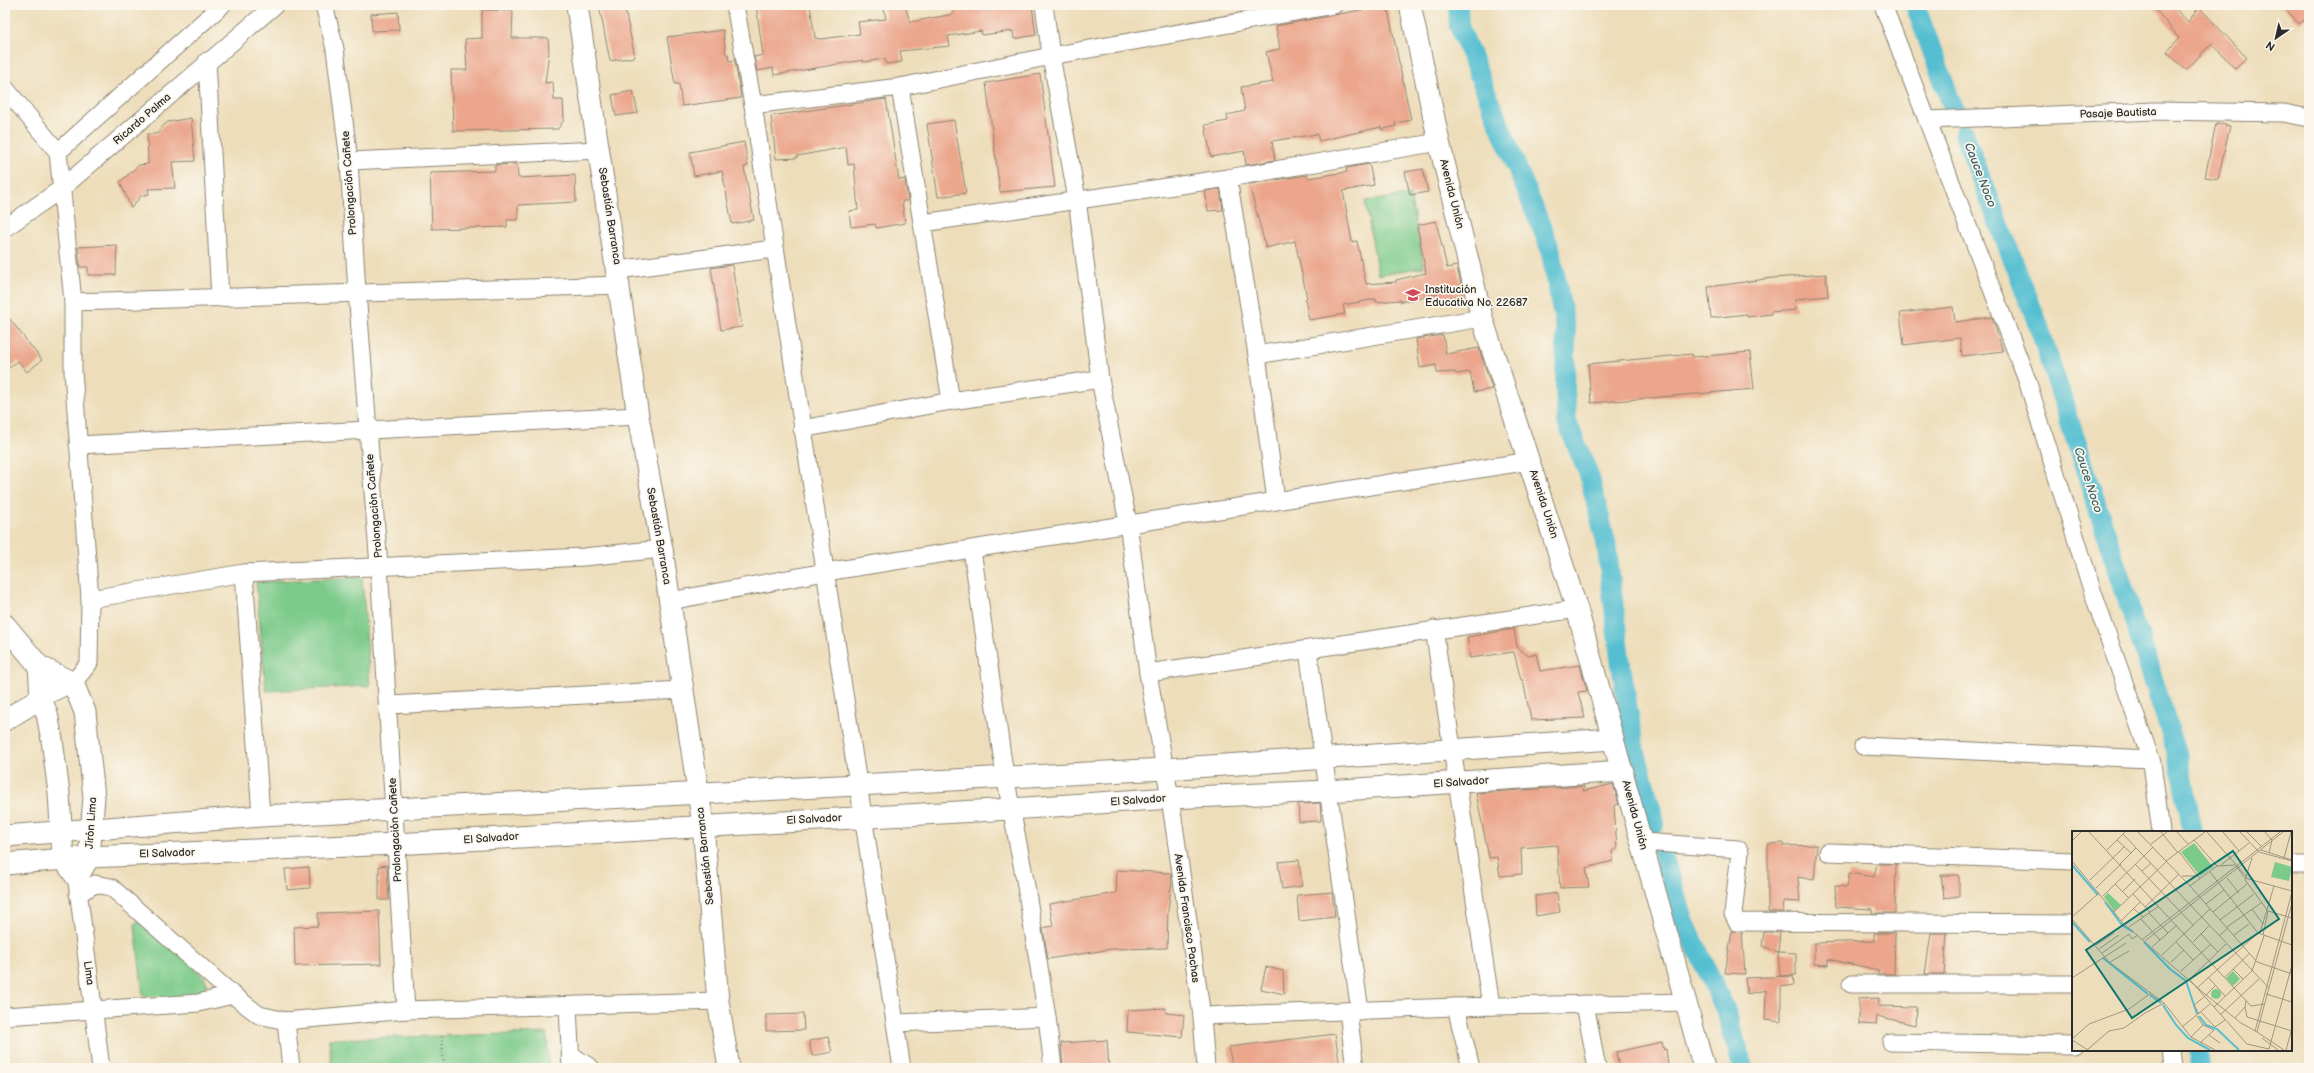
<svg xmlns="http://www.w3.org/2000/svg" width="2314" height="1073" viewBox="0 0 2314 1073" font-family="'Balsamiq Sans',sans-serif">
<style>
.green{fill:#7dcb8b;stroke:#547b5b}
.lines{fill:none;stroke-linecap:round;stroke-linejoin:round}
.canal{stroke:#55bfd1;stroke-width:20}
.building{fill:#eba68c}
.minor-casing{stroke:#8c8472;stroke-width:19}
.tertiary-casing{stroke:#8c8472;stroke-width:23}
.path{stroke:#8c8472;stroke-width:2.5;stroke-dasharray:1 3;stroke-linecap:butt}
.minor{stroke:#fff;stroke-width:17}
.tertiary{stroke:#fff;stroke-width:21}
.labels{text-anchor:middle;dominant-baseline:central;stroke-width:3.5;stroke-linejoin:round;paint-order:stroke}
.street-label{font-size:11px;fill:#2b2b2b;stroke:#fbf7ec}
.poi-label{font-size:11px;fill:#2b2b2b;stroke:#fbf7ec;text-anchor:start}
.water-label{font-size:12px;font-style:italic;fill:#3a5f65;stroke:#fbf7ec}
.inset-river{fill:none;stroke:#55bfd1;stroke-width:2}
.inset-road{fill:none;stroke:#9f9681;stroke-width:1}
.view{fill:#0f766e;fill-opacity:0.15;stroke:#0f766e;stroke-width:2}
.inset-edge{fill:none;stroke:#2b2b2b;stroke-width:2}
</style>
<rect width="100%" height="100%" fill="#fbf7ec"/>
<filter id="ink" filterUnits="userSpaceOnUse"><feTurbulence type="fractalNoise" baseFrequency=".025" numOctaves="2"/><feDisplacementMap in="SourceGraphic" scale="8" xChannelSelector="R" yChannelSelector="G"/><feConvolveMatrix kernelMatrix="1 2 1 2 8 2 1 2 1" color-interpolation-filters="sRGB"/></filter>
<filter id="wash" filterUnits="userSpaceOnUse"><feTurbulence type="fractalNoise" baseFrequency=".012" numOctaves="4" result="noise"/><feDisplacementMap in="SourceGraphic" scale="16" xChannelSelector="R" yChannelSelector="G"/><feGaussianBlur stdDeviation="0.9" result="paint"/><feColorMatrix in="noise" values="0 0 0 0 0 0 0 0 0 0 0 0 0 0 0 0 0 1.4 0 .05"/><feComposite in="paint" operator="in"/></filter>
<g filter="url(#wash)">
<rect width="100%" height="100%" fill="#edddba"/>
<!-- green -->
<g class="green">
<polygon points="1410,195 1424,267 1378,275 1365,201"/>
<polygon points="362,577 370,686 266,691 256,582"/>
<path d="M141 917 204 977 207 984C194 1003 164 996 143 996L135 925Z"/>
<polygon points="547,1033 549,1068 332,1068 329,1039"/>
</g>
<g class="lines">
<!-- canal -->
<g class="canal">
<polyline points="1458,5 1459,26 1550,248 1566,331 1565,389 1567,422 1589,475 1606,542 1620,658 1633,742 1655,823"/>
<polyline points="1915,5 1954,110"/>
<polyline points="1964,134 2038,324 2177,753 2193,832"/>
<polyline points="1662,852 1685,923 1726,1011 1743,1068"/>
<polyline points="2198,1050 2200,1068"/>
</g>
</g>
<g id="blocks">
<!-- building -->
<g class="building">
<polygon points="599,5 624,5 635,57 610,61"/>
<polygon points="756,5 810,5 815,38 821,39 860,34 858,22 886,19 883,5 905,5 910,22 954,14 953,5 1032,5 1036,35 1014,39 1013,31 982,35 981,31 948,36 950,46 900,51 902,62 886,64 885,59 863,62 863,60 774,75 773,68 757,71 754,57 763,55"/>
<polygon points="1387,5 1411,120 1395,123 1396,126 1381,130 1381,127 1319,141 1317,134 1272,141 1275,160 1246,165 1244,151 1211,157 1205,125 1228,121 1227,115 1245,111 1241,87 1273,82 1266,52 1280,49 1276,26"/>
<polygon points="2152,5 2172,5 2188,22 2199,7 2247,58 2235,69 2212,43 2186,70 2167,52 2179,38"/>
<polygon points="2282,5 2309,5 2309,16 2299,24"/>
<polygon points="482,10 513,11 512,38 548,38 549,52 545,83 553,82 554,100 563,100 564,120 558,129 453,131 451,70 467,70 465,39 482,38"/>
<polygon points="398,12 399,30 372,31 371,14"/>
<polygon points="723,30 726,54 728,54 729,61 735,60 741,98 682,106 679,84 675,84 667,37"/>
<polygon points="1040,74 1055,187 1000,192 986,83"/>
<polygon points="633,91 638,113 616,116 612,95"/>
<polygon points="886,99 899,180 905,179 908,201 902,201 905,223 876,228 875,224 851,227 849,211 858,210 854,164 848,165 846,147 797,156 797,158 776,159 771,116"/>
<polygon points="191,118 195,161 172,162 175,188 148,189 149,194 141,196 131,208 120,182 139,165 148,164 147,134 157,134 164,125 168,122"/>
<polygon points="954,120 966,193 938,197 927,124"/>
<polygon points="2216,123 2230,126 2218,179 2205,177"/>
<polygon points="744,142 748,166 744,167 754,220 732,224 722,171 694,176 690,152"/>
<polygon points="517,164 518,178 575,175 576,202 518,205 518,220 507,220 507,227 432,229 430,173 495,171 495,165"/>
<polygon points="1369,164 1374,185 1343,191 1352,242 1357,241 1366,284 1396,282 1396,280 1426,273 1417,225 1436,221 1447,268 1457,266 1463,295 1439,299 1437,294 1401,302 1401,300 1376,302 1376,299 1343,305 1345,314 1309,320 1305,299 1307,298 1295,241 1266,248 1249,184 1307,175 1308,178 1347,172 1346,168"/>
<polygon points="1423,169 1428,192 1410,195 1405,172"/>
<polygon points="1220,189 1223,210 1208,211 1205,191"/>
<polygon points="117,245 116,275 88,275 88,267 80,267 78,247"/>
<polygon points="732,265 742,327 721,330 711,268"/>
<polygon points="1826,274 1828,296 1795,299 1796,310 1771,312 1771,314 1747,317 1747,314 1711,318 1708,287 1773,278"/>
<polygon points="1953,307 1955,322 1992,317 2003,351 1962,356 1960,338 1904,345 1900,313"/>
<polygon points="5,313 42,360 27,372 18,361 5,371"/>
<polygon points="1443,335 1446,354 1479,348 1492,389 1474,392 1470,372 1456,374 1455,372 1437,373 1436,365 1420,368 1416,339"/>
<polygon points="1750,352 1754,389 1591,403 1588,364 1692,354 1693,357"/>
<polygon points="1514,629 1517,647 1527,655 1536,654 1540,671 1580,665 1587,691 1578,692 1585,718 1531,720 1523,680 1521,680 1514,652 1470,658 1467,637"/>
<polygon points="1613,784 1619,804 1614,805 1617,849 1612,851 1613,861 1586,868 1589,887 1560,888 1557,845 1521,848 1522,874 1500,876 1497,857 1489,858 1476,793 1584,786 1583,791"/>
<polygon points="1320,803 1321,821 1299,822 1298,804"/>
<polygon points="1783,843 1783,846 1817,845 1814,880 1798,877 1800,902 1784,901 1783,912 1768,912 1768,844"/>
<polygon points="1299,860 1302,886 1282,889 1278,862"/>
<polygon points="1877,864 1896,864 1895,913 1872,913 1872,909 1836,907 1835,886 1847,887 1849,873 1874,877"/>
<polygon points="387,865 389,900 379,900 379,866"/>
<polygon points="309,867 310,888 287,890 285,869"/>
<polygon points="1117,870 1171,873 1172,881 1168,910 1167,948 1112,949 1048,959 1043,928 1053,926 1049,904 1116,893"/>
<polygon points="1941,875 1959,875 1959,896 1944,898"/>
<polygon points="1332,892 1335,917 1299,921 1297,895"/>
<polygon points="1557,893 1560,912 1536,916 1535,896"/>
<polygon points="379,911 381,964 295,966 294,927 318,926 318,913"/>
<polygon points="1732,931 1742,932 1745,974 1725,973"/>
<polygon points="1764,932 1780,932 1778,952 1762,946"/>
<polygon points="1874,933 1894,933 1895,935 1894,974 1878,974 1878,970 1828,959 1828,965 1814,964 1814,943 1875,941"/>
<polygon points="1931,933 1947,933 1944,974 1925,974"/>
<polygon points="1778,952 1796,953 1796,975 1780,976"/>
<polygon points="1266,967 1283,971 1284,994 1261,989"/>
<polygon points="1793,976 1794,985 1781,987 1781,1022 1765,1020 1766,990 1747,994 1745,978"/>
<polygon points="1879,998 1878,1006 1916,1007 1915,1025 1877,1016 1876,1025 1859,1024 1859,999"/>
<polygon points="1165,1008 1166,1013 1184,1015 1182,1037 1127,1032 1128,1010"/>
<polygon points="803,1014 804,1030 766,1031 766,1015"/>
<polygon points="1335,1034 1340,1068 1232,1068 1229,1047"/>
<polygon points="828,1037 832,1052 812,1056 809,1041"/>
<polygon points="1107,1040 1109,1068 1063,1068 1061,1043"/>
<polygon points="1662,1042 1664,1050 1666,1049 1668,1065 1652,1068 1619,1068 1616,1052"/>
</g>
</g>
</g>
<g filter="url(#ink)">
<use href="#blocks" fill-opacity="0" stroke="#8c8472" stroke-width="1"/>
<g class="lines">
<!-- minor casing -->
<g class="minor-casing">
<g id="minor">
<polyline points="324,5 335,49 349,161 357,292 379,566 406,1010"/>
<polyline points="735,5 753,105 902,1068"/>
<polyline points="1044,5 1051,56 1077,199 1100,379 1128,523 1148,673 1170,798 1202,1016 1206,1068"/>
<polyline points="1883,5 2027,380 2092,590 2152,763 2161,832"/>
<polyline points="207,61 220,298"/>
<polyline points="900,87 951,401"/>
<polyline points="5,88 58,152"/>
<polyline points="753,105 900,87 1051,56 1334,5"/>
<polyline points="1927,120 2155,111 2284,113 2309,118"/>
<polyline points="58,152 222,5"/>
<polyline points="349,161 600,150"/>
<polyline points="1228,178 1257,355 1276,501"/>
<polyline points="923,223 1228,178 1439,142"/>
<polyline points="5,228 61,189 275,5"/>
<polyline points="618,270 774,249"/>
<polyline points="73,302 621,285"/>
<polyline points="1257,355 1482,318"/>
<polyline points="802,429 951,401 1100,379"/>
<polyline points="78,445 638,416"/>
<polyline points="972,550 1005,776 1025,880 1047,1017 1053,1068"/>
<polyline points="244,573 261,816"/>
<polyline points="90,599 244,573 584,557 662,549"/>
<polyline points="670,601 825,572 1530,461"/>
<polyline points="1434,629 1491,1006"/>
<polyline points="1308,651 1360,1011"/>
<path d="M1148 673C1291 653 1434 629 1577 609"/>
<polyline points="41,698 73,683 89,663 90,599 73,371 73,302 58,152"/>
<polyline points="389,705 683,690"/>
<polyline points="1863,746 2151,759"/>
<polyline points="1643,842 1738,849 1740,852 1733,914 1737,922 2073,924"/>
<polyline points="1828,852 2073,861"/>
<polyline points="2291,865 2309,865"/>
<polyline points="77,882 101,1068"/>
<polyline points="78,894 95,884 111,887 233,995 259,1015 286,1021 406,1010 718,1001"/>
<polyline points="1851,984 2073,984"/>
<polyline points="1585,1004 1597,1068"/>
<polyline points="568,1007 571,1068"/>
<polyline points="1456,1007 1471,1068"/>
<polyline points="1348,1011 1355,1068"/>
<polyline points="5,1016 198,1003 233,995"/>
<polyline points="1202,1016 1456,1007 1686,1002"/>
<polyline points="286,1021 291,1068"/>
<polyline points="896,1023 1047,1017"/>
<polyline points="1891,1042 2073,1045"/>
<polyline points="2171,1050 2173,1068"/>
<polyline points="571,1055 591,1068"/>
</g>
</g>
<!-- tertiary casing -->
<g class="tertiary-casing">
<g id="tertiary">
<polyline points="577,5 638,416 662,549 703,825 718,1001 729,1068"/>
<polyline points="1410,5 1439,142 1482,318 1577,609 1704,1068"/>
<polyline points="5,625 39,666 73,683 85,712 94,797 89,857 77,878 63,858 59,793 52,740 47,714 41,698 39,666"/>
<polyline points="5,720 41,698"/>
<polyline points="5,836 261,816 1164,769 1613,739"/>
<polyline points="5,864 89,857 395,844 1011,809 1170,798 1328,791 1623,771"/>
</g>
</g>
<!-- path -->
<polyline class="path" points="442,1036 444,1068"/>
<!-- minor -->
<use href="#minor" class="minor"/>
<!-- tertiary -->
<use href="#tertiary" class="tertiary"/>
</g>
</g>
<!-- icons -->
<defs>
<g id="school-bare" transform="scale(1.2)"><path d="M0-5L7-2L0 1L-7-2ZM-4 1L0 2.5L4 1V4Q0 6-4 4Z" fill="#d1495b" stroke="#fbf7ec" stroke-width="2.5" paint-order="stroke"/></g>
</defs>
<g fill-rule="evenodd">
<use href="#school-bare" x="1413" y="295"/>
</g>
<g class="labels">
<!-- street labels -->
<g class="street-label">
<text transform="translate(2118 113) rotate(-2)">Pasaje Bautista</text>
<text transform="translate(142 119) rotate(-41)">Ricardo Palma</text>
<text transform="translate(349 183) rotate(-94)">Prolongación Cañete</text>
<text transform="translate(1452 194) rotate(76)">Avenida Unión</text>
<text transform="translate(610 216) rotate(81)">Sebastián Barranca</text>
<text transform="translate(1544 504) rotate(72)">Avenida Unión</text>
<text transform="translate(374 506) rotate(-95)">Prolongación Cañete</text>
<text transform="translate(659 536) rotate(80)">Sebastián Barranca</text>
<text transform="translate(1461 782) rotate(-4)">El Salvador</text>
<text transform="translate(1138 800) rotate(-4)">El Salvador</text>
<text transform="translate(1635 815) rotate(75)">Avenida Unión</text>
<text transform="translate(814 819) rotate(-3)">El Salvador</text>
<text transform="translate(91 823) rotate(-86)">Jirón Lima</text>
<text transform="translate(395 830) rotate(-93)">Prolongación Cañete</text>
<text transform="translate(491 838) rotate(-4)">El Salvador</text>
<text transform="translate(167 853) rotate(-2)">El Salvador</text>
<text transform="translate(705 856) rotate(-96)">Sebastián Barranca</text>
<text transform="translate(1187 918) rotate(82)">Avenida Francisco Pachas</text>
<text transform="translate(89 973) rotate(82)">Lima</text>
</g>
<!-- poi labels -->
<g class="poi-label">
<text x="1425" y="289">Institución<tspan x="1425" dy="13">Educativa No. 22687</tspan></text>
</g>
<!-- water labels -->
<g class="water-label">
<text transform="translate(1980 175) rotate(69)">Cauce Noco</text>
<text transform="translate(2088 480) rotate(72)">Cauce Noco</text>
</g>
</g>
<!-- overview -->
<g transform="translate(2072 831)">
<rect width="220" height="220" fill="#edddba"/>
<path d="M122 12 141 36 128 45 109 21ZM203 31 220 36 217 50 199 46ZM36 62 49 74 42 80 32 66ZM161 140 168 148 161 155 154 147ZM139 163a5 5 0 1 1 10 0a5 5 0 1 1-10 0Z" fill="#7dcb8b"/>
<path class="inset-river" d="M0 34 26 64M33 71 50 94 61 101M0 91 18 111M72 111 98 138 114 150 125 183M31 127 76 163M78 164 89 172M91 174 104 194 116 207 138 219M127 185 134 194 145 198 167 219"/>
<path class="inset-road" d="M17 1 179 175 193 173M66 1 118 55 185 131 220 143M89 1 106 22M105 1 116 13M135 1 175 46M151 1 167 20M168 1 187 21 220 30M175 1 190 16M193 1 200 9 197 22M51 3 197 157M45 9 59 22M122 9 145 35M0 10 9 1M79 13 95 1M35 19 53 1M189 19 220 29M107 21 128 48M180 27 173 49 196 80M212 27 219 1M0 30 51 92 134 164 169 192 185 201 220 72M94 30 133 1M48 33 64 17M63 33 121 94M149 34 177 12M164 35 173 47 220 60M70 40 79 32M138 41 186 102 220 114M110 45H125M155 47 167 62M18 49 52 16M43 53 57 67M118 55 145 35 163 34M24 57 49 33M51 60 63 48M61 63 78 81M31 65 81 16M134 73 152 59M73 76 107 43M62 78 71 86M180 78 191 93M196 80 220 87M42 81 95 30M141 81 175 53M77 82 96 102M0 86 27 62M0 88 37 131 92 172 119 206 143 219M69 88 88 109M148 89 182 63M49 90 68 71M57 96 87 75M155 96 189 72M188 102 202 55M129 103 146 121M162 104 177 93M191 104 196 80M147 105 156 97M71 108 208 1M73 110 211 1M104 111 121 129M121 111 137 95M24 114 42 102M80 116 105 94M27 118 47 104M30 122 57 103 60 108 66 104M90 124 138 78M38 131 57 120M99 131 112 119M161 138 171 148M109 140 139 113M136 146 153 165M153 146 178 122M0 147 54 112M118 148 154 113M118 149 175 213 197 218 220 134M126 156 186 102M194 163 220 171M134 164 144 154M142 176 180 140 192 105M173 176 175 186 220 200M129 181 143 196 153 189M127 183 122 174 132 166M148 184 187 148M125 185 131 194 142 199 128 212M163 187 173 176 174 170M110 196 138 173M183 200 220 61M185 201 212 219M137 204 148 212M119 206 131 194M190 207 206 219M0 208 17 193 57 178 79 162M0 209 16 219M15 219 37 200 52 197 73 182 92 172M214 219 220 197"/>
<path class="view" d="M161 20 207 88 60 187 14 119Z"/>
<rect width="220" height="220" class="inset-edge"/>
</g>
<!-- margin -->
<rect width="2314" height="1073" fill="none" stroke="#fbf7ec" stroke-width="20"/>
<!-- north arrow -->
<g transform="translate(2276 38) rotate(214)" stroke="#fbf7ec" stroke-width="3" paint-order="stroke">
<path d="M0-3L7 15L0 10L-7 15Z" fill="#2b2b2b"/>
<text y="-6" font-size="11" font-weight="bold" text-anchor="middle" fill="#2b2b2b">N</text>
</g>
</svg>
